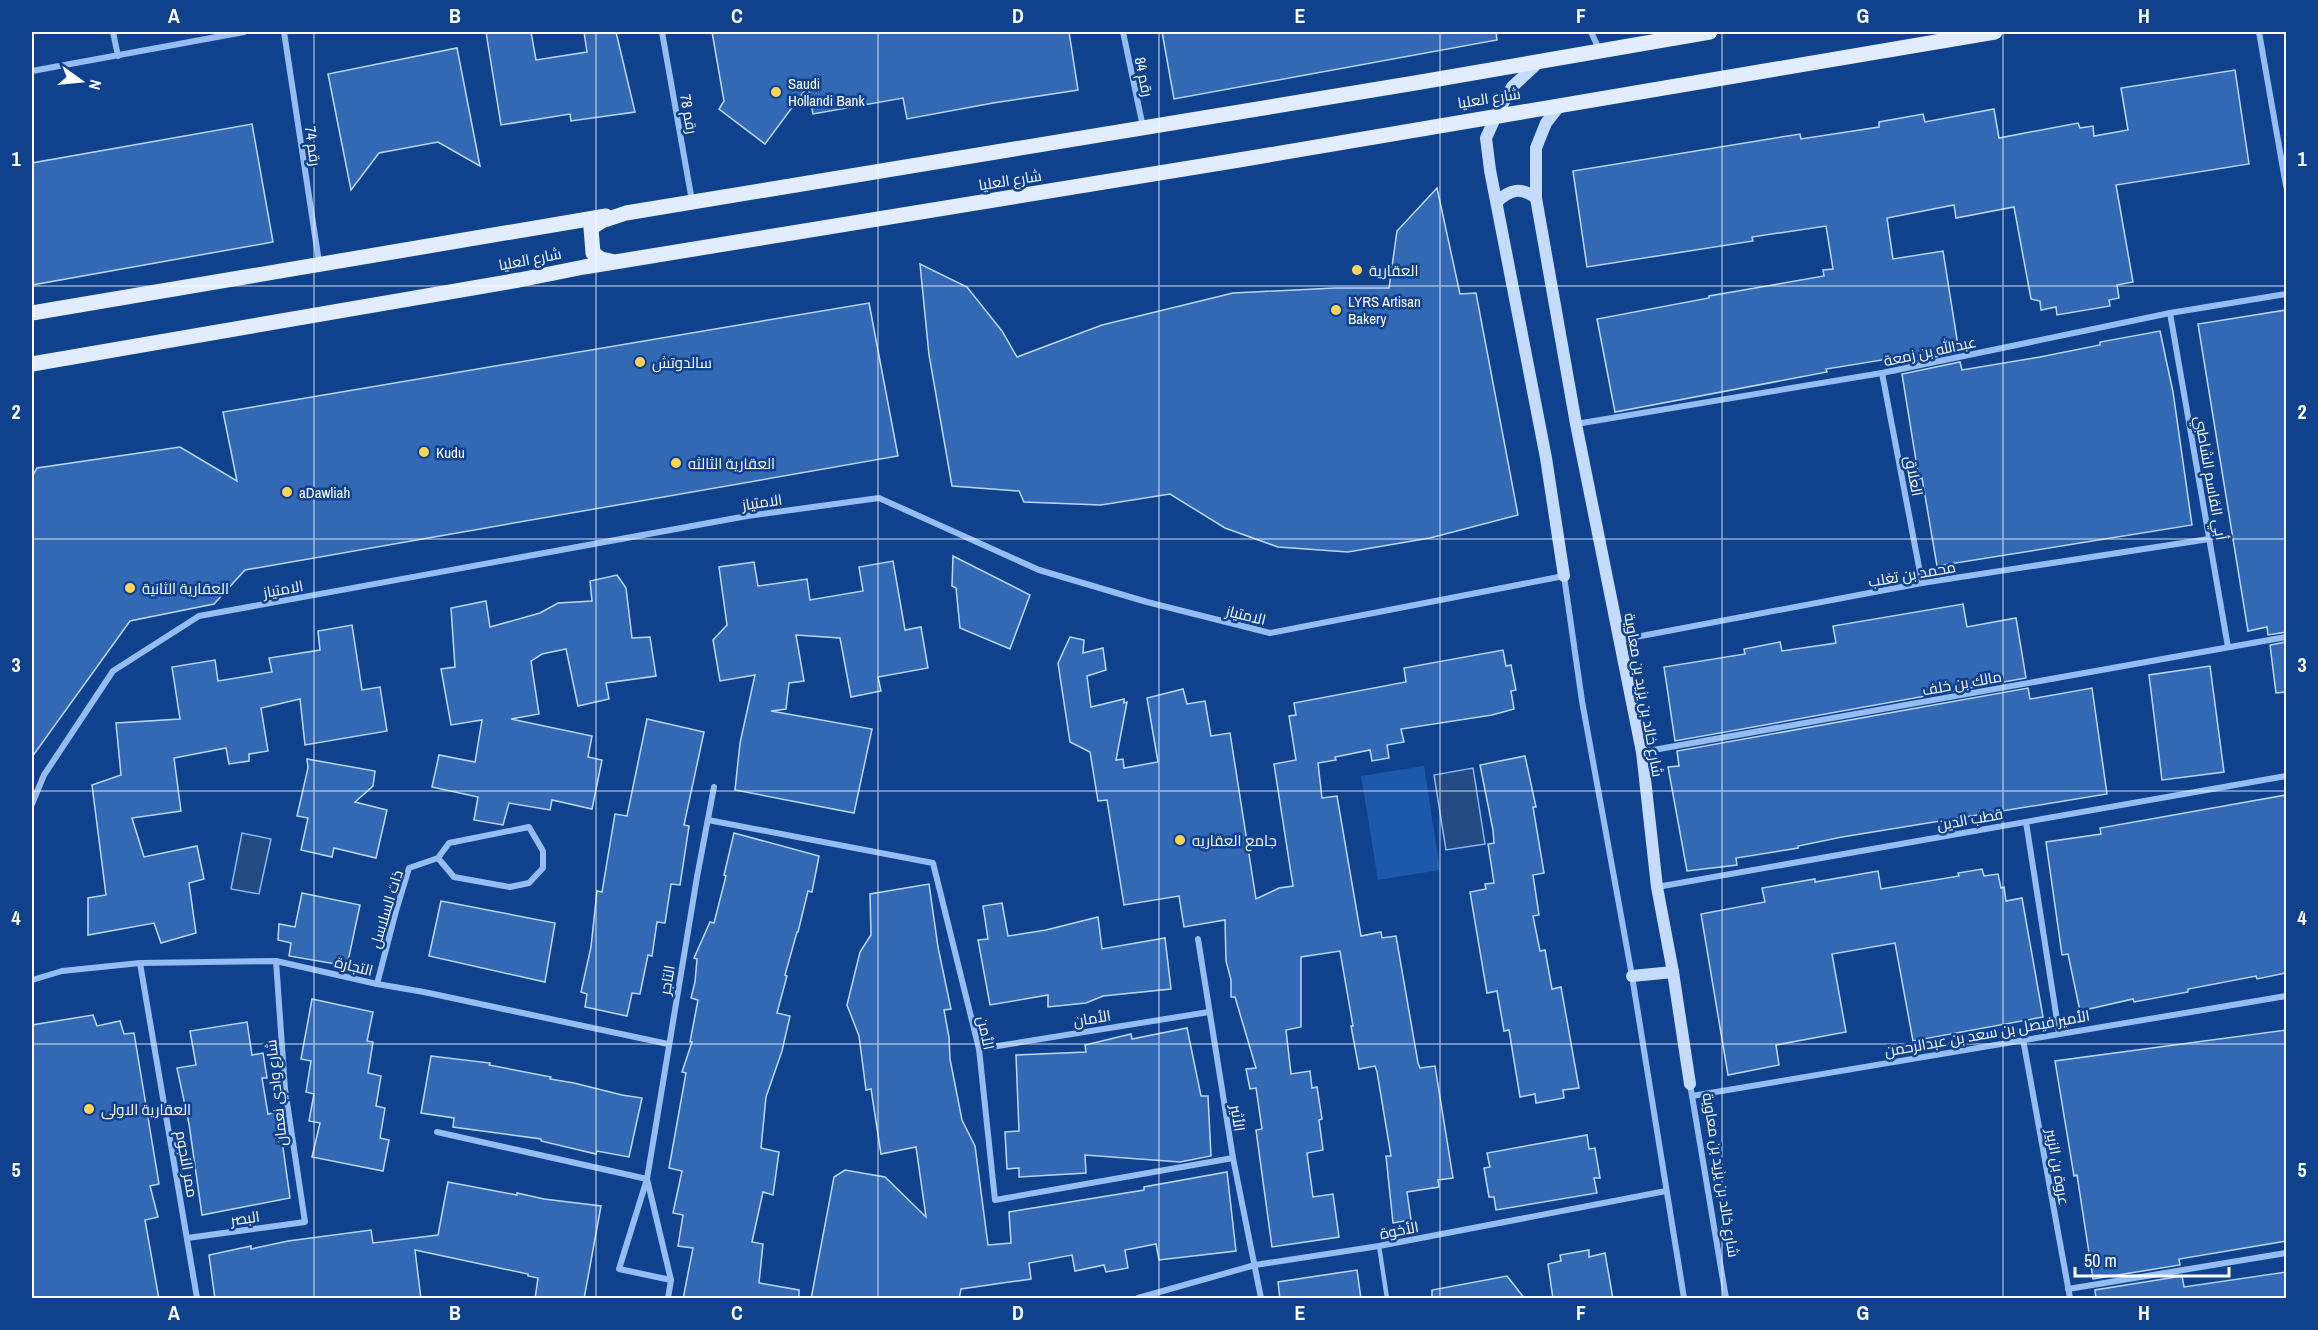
<svg xmlns="http://www.w3.org/2000/svg" width="2318" height="1330" viewBox="0 0 2318 1330" font-family="'Archivo Narrow',Cairo,sans-serif">
<style>
.green{fill:#1d58ab}
.water{fill:#244a82;stroke:#87b7f7;stroke-width:1.5}
.building{fill:#3368b5;stroke:#bdd8fe;stroke-width:1.5}
.lines{fill:none;stroke-linecap:round;stroke-linejoin:round}
.service{stroke:#96bdf3;stroke-width:4.5}
.minor{stroke:#96bdf3;stroke-width:6}
.secondary{stroke:#c5dbfd;stroke-width:12}
.primary{stroke:#e2ecff;stroke-width:15}
.grid{fill:none;stroke:#fff;stroke-width:1.5;stroke-opacity:0.55}
.poi-dot{fill:#ffd458;stroke:#0f418d;stroke-width:2}
.labels{text-anchor:middle;dominant-baseline:central;stroke-width:5;stroke-linejoin:round;paint-order:stroke}
.street-label{font-size:15px;fill:#fff;stroke:#0f418d}
.poi-label{font-size:15px;fill:#fff;stroke:#0f418d;text-anchor:start}
.neatline{fill:none;stroke:#fff;stroke-width:2}
.grid-label{font-size:20px;text-anchor:middle;font-weight:bold;fill:#fff}
</style>
<rect width="100%" height="100%" fill="#0f418d"/>
<!-- green -->
<polygon class="green" points="1424,766 1440,870 1378,880 1361,776"/>
<!-- water -->
<g class="water">
<polygon points="1473,768 1485,844 1446,850 1434,775"/>
<polygon points="242,833 271,839 259,894 231,889"/>
</g>
<!-- building -->
<g class="building">
<polygon points="486,32 531,32 536,60 587,52 584,32 616,32 635,112 571,121 570,114 501,125"/>
<polygon points="712,32 1069,32 1078,90 993,103 907,119 903,98 813,114 808,86 765,144 719,109 724,101"/>
<polygon points="1162,32 1496,32 1497,40 1174,99"/>
<polygon points="457,48 480,166 438,142 379,153 351,190 328,74"/>
<polygon points="2235,70 2249,164 2116,185 2133,282 2117,285 2119,298 2109,300 2110,306 2057,315 2056,307 2041,310 2040,301 2031,299 2014,207 1956,218 1954,205 1887,218 1893,259 1943,251 1959,352 1901,364 1900,357 1826,369 1827,372 1615,412 1597,319 1709,298 1709,296 1824,276 1823,270 1833,269 1826,226 1752,237 1753,241 1587,267 1573,171 1800,134 1801,139 1879,127 1879,122 1923,114 1925,122 1994,109 1999,138 2078,123 2080,128 2093,126 2094,136 2128,130 2121,88"/>
<polygon points="252,124 273,242 32,285 32,163"/>
<polygon points="1437,188 1460,294 1476,293 1518,515 1430,538 1348,552 1278,547 1225,528 1170,494 1101,505 1024,502 1019,491 952,486 929,355 920,264 967,287 1002,331 1017,357 1102,325 1233,293 1335,288 1389,288 1397,231"/>
<polygon points="869,303 898,456 245,570 214,604 130,621 32,757 32,477 37,468 180,447 237,481 223,412"/>
<polygon points="2286,310 2286,632 2268,635 2267,627 2248,631 2198,324"/>
<polygon points="2160,331 2173,392 2192,525 1937,566 1922,478 1919,479 1902,374 1960,362 1962,370 2040,357 2100,345 2100,342"/>
<polygon points="953,556 1030,595 1010,649 960,628 956,588 952,586"/>
<polygon points="893,561 905,630 921,627 928,668 878,677 881,691 851,697 840,638 796,635 804,681 789,683 786,709 771,711 872,729 854,813 735,790 740,743 755,675 720,681 713,640 727,625 719,567 754,562 758,586 807,579 810,600 863,591 859,567"/>
<polygon points="617,575 626,588 632,638 650,637 656,676 606,683 609,699 578,706 566,649 542,654 531,661 539,714 511,719 592,736 588,757 602,760 592,809 552,800 550,810 509,803 503,825 474,820 478,797 432,787 439,755 475,762 482,720 451,725 441,669 455,667 451,608 486,601 490,627 540,613 558,603 592,601 590,581"/>
<polygon points="1963,604 1967,627 2016,618 2026,678 1675,741 1664,667 1745,654 1744,649 1780,642 1782,651 1836,643 1833,626"/>
<polygon points="352,625 362,690 380,687 387,731 305,745 300,699 261,708 268,751 249,754 249,761 229,764 226,748 174,758 181,811 132,818 144,857 197,846 204,879 189,883 196,933 161,943 154,923 88,935 88,898 106,895 92,785 121,775 116,723 180,719 172,667 215,660 218,681 272,672 269,658 320,650 318,631"/>
<polygon points="1070,637 1084,640 1083,653 1103,648 1106,670 1087,676 1091,707 1124,699 1124,703 1127,702 1116,760 1123,759 1124,768 1158,762 1147,698 1183,689 1187,704 1205,701 1211,736 1230,733 1256,899 1279,888 1293,886 1274,764 1296,760 1289,716 1296,715 1294,703 1406,682 1404,668 1503,650 1506,666 1511,665 1516,690 1511,691 1514,709 1492,715 1401,729 1404,742 1387,745 1389,758 1372,761 1370,750 1335,757 1336,760 1318,763 1322,798 1337,796 1361,936 1381,932 1382,938 1396,936 1418,1063 1420,1068 1435,1066 1453,1178 1438,1180 1439,1187 1407,1192 1411,1220 1393,1223 1386,1156 1391,1156 1377,1072 1375,1066 1359,1069 1351,1026 1353,1026 1340,951 1301,957 1301,1027 1286,1030 1291,1074 1310,1071 1312,1088 1317,1087 1322,1119 1319,1120 1323,1150 1307,1153 1313,1197 1333,1194 1339,1237 1272,1247 1256,1130 1262,1129 1256,1088 1250,1089 1246,1069 1256,1068 1235,997 1231,997 1231,980 1226,961 1225,920 1184,927 1179,896 1124,905 1107,800 1098,801 1090,752 1070,742 1058,663"/>
<polygon points="2286,642 2286,692 2276,693 2270,645"/>
<polygon points="2210,666 2224,772 2162,780 2149,675"/>
<polygon points="2028,688 2030,699 2092,688 2107,794 1842,837 1798,846 1798,848 1736,858 1737,865 1687,871 1668,767 1679,766 1677,751"/>
<polygon points="647,719 704,732 684,825 689,826 680,885 671,884 665,923 657,922 652,956 648,955 640,994 632,993 627,1016 585,1007 587,994 581,992 591,947 597,891 602,892 615,814 627,816"/>
<polygon points="1525,756 1536,807 1533,807 1544,873 1533,875 1539,915 1533,916 1540,951 1545,950 1552,989 1561,987 1579,1088 1563,1090 1564,1098 1536,1103 1535,1094 1520,1097 1509,1030 1504,1031 1497,991 1487,993 1470,892 1486,889 1485,884 1494,883 1488,844 1494,843 1493,830 1480,765"/>
<polygon points="307,759 375,771 373,786 355,802 387,810 376,858 334,848 332,857 301,850 308,818 297,816 308,768"/>
<polygon points="2286,795 2286,973 2257,979 2256,976 2188,989 2188,992 2134,1002 2133,999 2080,1011 2068,954 2062,955 2046,842 2101,834 2100,828"/>
<polygon points="734,833 819,856 812,892 808,891 798,932 797,932 785,975 787,976 777,1013 790,1016 782,1051 766,1097 761,1148 779,1152 773,1195 763,1192 752,1242 763,1244 759,1283 799,1290 799,1299 683,1299 693,1248 678,1246 683,1215 673,1213 682,1171 669,1168 686,1073 682,1072 692,1042 690,1042 698,1000 691,998 695,982 697,959 694,958 710,922 714,923 726,876 724,875"/>
<polygon points="1982,869 1984,876 1998,874 2001,888 2004,887 2006,901 2022,898 2043,1017 1913,1041 1895,943 1832,954 1846,1032 1776,1045 1779,1065 1728,1075 1701,914 1765,902 1762,888 1815,879 1815,882 1878,871 1881,889 1959,876 1958,873"/>
<polygon points="929,884 938,947 951,1009 944,1010 949,1037 950,1059 962,1120 975,1146 988,1245 1011,1243 1009,1212 1144,1190 1144,1187 1227,1172 1236,1251 1159,1260 1156,1244 1125,1250 1128,1268 1106,1272 1104,1265 1075,1271 1072,1255 1029,1263 1031,1279 961,1289 959,1299 811,1299 834,1177 845,1170 885,1177 926,1217 916,1147 881,1154 871,1089 866,1090 859,1036 847,1005 860,952 871,935 870,894"/>
<polygon points="302,893 360,905 347,966 289,956 291,943 278,940 279,924 295,927"/>
<polygon points="441,901 555,923 545,982 429,956"/>
<polygon points="1002,903 1008,936 1046,930 1098,917 1102,949 1165,938 1171,989 1103,996 1086,1003 1048,1007 1048,995 990,1005 978,940 988,939 983,906"/>
<polygon points="312,999 373,1012 367,1041 373,1042 368,1073 381,1076 376,1106 385,1108 380,1138 389,1140 383,1171 312,1157 320,1123 309,1121 314,1094 306,1092 311,1061 301,1059"/>
<polygon points="93,1015 97,1026 120,1021 124,1034 134,1033 159,1184 150,1186 158,1217 145,1220 159,1299 32,1299 32,1025"/>
<polygon points="247,1022 252,1055 263,1053 267,1078 262,1078 268,1114 278,1112 290,1198 202,1215 189,1124 177,1068 196,1065 190,1031"/>
<polygon points="1187,1028 1201,1096 1208,1096 1211,1156 1180,1162 1085,1155 1086,1173 1019,1177 1019,1168 1007,1169 1005,1132 1019,1131 1016,1055 1086,1052 1085,1045 1131,1034 1132,1039"/>
<polygon points="2286,1030 2286,1241 2179,1259 2180,1265 2093,1279 2077,1175 2074,1176 2055,1061"/>
<polygon points="431,1056 490,1063 489,1065 551,1077 550,1079 574,1083 622,1095 642,1098 629,1157 597,1151 596,1154 541,1141 541,1139 453,1127 454,1118 421,1113"/>
<polygon points="1587,1135 1589,1149 1595,1148 1600,1178 1594,1178 1597,1193 1496,1210 1494,1197 1489,1197 1484,1168 1490,1167 1487,1153"/>
<polygon points="448,1182 517,1195 517,1193 544,1199 601,1206 584,1299 535,1299 538,1278 528,1276 528,1274 415,1250 421,1299 215,1299 209,1255 251,1246 251,1249 288,1241 371,1230 373,1243 438,1235"/>
<polygon points="1589,1250 1589,1257 1605,1253 1613,1299 1553,1299 1548,1264 1561,1261 1560,1255"/>
<polygon points="1357,1270 1361,1299 1280,1299 1278,1282"/>
<polygon points="2286,1272 2286,1299 2096,1299 2095,1290 2182,1276 2184,1287"/>
<polygon points="1507,1276 1525,1299 1432,1299 1432,1290"/>
</g>
<g class="lines">
<!-- service -->
<polyline class="service" points="1379,1246 1387,1298"/>
<!-- minor -->
<g class="minor">
<polyline points="113,32 118,56"/>
<polyline points="284,32 319,262"/>
<polyline points="662,32 692,201"/>
<polyline points="1123,32 1143,127"/>
<polyline points="1591,32 1600,51"/>
<polyline points="2259,32 2286,186"/>
<polyline points="32,71 244,32"/>
<polyline points="2170,313 2228,647"/>
<polyline points="1882,373 1922,583"/>
<polyline points="1576,424 1882,373 2170,313 2286,294"/>
<polyline points="1620,640 1922,583 2209,539"/>
<polyline points="1642,752 2286,637"/>
<polyline points="32,804 44,775 113,671 199,616 747,516 879,498 1039,570 1147,602 1270,633 1564,576 1582,701 1632,976 1684,1298"/>
<polyline points="708,820 933,863 979,1049 995,1200 1233,1158"/>
<polyline points="2026,822 2059,1033"/>
<polyline points="1657,887 2286,776"/>
<polyline points="1198,939 1233,1158 1261,1298"/>
<polyline points="140,963 197,1298"/>
<polyline points="32,980 62,971 140,963 276,961 377,984 424,992 668,1044"/>
<polyline points="377,984 396,911 409,868 438,858 449,843 529,827 543,851 543,868 529,883 510,887 454,877 438,858"/>
<polyline points="2023,1039 2070,1298"/>
<polyline points="979,1049 1209,1012"/>
<polyline points="1690,1084 1726,1298"/>
<polyline points="1692,1096 2286,996"/>
<polyline points="437,1132 647,1179 619,1269 671,1280"/>
<polyline points="187,1238 305,1222 285,1089 276,961"/>
<polyline points="2068,1289 2286,1253"/>
<polyline points="668,1298 671,1280 647,1179 697,877 714,787"/>
<polyline points="1138,1298 1255,1265 1379,1246 1666,1191"/>
</g>
<!-- secondary -->
<g class="secondary">
<polyline points="1541,60 1512,87 1496,116 1486,138 1490,170 1546,458 1564,576"/>
<polyline points="1560,105 1546,123 1536,148 1536,198 1576,424 1642,752 1657,887 1673,972 1690,1084"/>
<path d="M1497 202C1510 189 1521 187 1536 198"/>
<polyline points="1632,976 1673,972"/>
</g>
<!-- primary -->
<g class="primary">
<polyline points="611,261 601,259 593,253 591,228 602,221 626,213 1415,83 1710,32"/>
<polyline points="32,313 606,216"/>
<polyline points="32,364 519,280 584,267 1245,159 1995,32"/>
</g>
</g>
<!-- grid -->
<path class="grid" d="M314 32V1298M596 32V1298M878 32V1298M1159 32V1298M1440 32V1298M1722 32V1298M2003 32V1298M32 286H2286M32 539H2286M32 791H2286M32 1044H2286"/>
<!-- markers -->
<g class="poi-dot">
<circle cx="776" cy="92" r="6"/>
<circle cx="1357" cy="270" r="6"/>
<circle cx="1336" cy="310" r="6"/>
<circle cx="640" cy="362" r="6"/>
<circle cx="424" cy="452" r="6"/>
<circle cx="676" cy="463" r="6"/>
<circle cx="287" cy="492" r="6"/>
<circle cx="130" cy="588" r="6"/>
<circle cx="1180" cy="840" r="6"/>
<circle cx="89" cy="1109" r="6"/>
</g>
<g class="labels">
<!-- street labels -->
<g class="street-label">
<text transform="translate(1144 77) rotate(78)">رقم 84</text>
<text transform="translate(1489 98) rotate(-9)">شارع العليا</text>
<text transform="translate(689 114) rotate(80)">رقم 78</text>
<text transform="translate(313 146) rotate(82)">رقم 74</text>
<text transform="translate(1010 180) rotate(-9)">شارع العليا</text>
<text transform="translate(530 259) rotate(-11)">شارع العليا</text>
<text transform="translate(1930 351) rotate(-12)">عبدالله بن زمعة</text>
<text transform="translate(1914 476) rotate(79)">العلاق</text>
<text transform="translate(2211 478) rotate(80)">أبي القاسم الشاطبي</text>
<text transform="translate(762 502) rotate(-8)">الامتياز</text>
<text transform="translate(1912 574) rotate(-10)">محمد بن تغلب</text>
<text transform="translate(283 589) rotate(-10)">الامتياز</text>
<text transform="translate(1246 615) rotate(14)">الامتياز</text>
<text transform="translate(1962 683) rotate(-10)">مالك بن خلف</text>
<text transform="translate(1644 695) rotate(80)">شارع خالد بن يزيد بن معاوية</text>
<text transform="translate(1970 819) rotate(-10)">قطب الدين</text>
<text transform="translate(386 909) rotate(-73)">ذات السلاسل</text>
<text transform="translate(354 966) rotate(14)">التجارة</text>
<text transform="translate(667 980) rotate(-80)">التاجر</text>
<text transform="translate(1092 1018) rotate(-9)">الأمان</text>
<text transform="translate(986 1033) rotate(78)">الأمن</text>
<text transform="translate(1987 1033) rotate(-10)">الأمير فيصل بن سعد بن عبدالرحمن</text>
<text transform="translate(276 1093) rotate(-96)">شارع وادي نعمان</text>
<text transform="translate(1238 1118) rotate(81)">الأثير</text>
<text transform="translate(187 1164) rotate(80)">ممر النجوم</text>
<text transform="translate(2058 1167) rotate(80)">عروة بن الزبير</text>
<text transform="translate(1721 1175) rotate(81)">شارع خالد بن يزيد بن معاوية</text>
<text transform="translate(245 1218) rotate(-8)">البصر</text>
<text transform="translate(1399 1230) rotate(-11)">الأخوة</text>
</g>
<!-- poi labels -->
<g class="poi-label">
<text x="788" y="83">Saudi<tspan x="788" dy="17">Hollandi Bank</tspan></text>
<text x="1369" y="270">العقارية</text>
<text x="1348" y="301">LYRS Artisan<tspan x="1348" dy="17">Bakery</tspan></text>
<text x="652" y="362">سالدوتش</text>
<text x="436" y="452">Kudu</text>
<text x="688" y="463">العقارية الثالثه</text>
<text x="299" y="492">aDawliah</text>
<text x="142" y="588">العقارية الثانية</text>
<text x="1192" y="840">جامع العقاريه</text>
<text x="101" y="1109">العقارية الاولى</text>
</g>
</g>
<!-- border -->
<rect width="2318" height="1330" fill="none" stroke="#0f418d" stroke-width="66"/>
<!-- north arrow -->
<g transform="translate(81 81) rotate(105)" stroke="#0f418d" stroke-width="4.5" paint-order="stroke">
<path d="M0-4.5L10 22L0 15L-10 22Z" fill="#ffffff"/>
<text y="-9" font-size="16" font-weight="bold" text-anchor="middle" fill="#ffffff">N</text>
</g>
<!-- scale -->
<path d="M2075 1267v9h154v-9" fill="none" stroke="#ffffff" stroke-width="3"/>
<text x="2084" y="1267" font-size="18" fill="#ffffff" stroke="#0f418d" stroke-width="4.5" paint-order="stroke">50 m</text>
<rect x="33" y="33" width="2252" height="1264" class="neatline"/>
<g class="grid-label">
<text x="174" y="23">A</text>
<text x="455" y="23">B</text>
<text x="737" y="23">C</text>
<text x="1018" y="23">D</text>
<text x="1300" y="23">E</text>
<text x="1581" y="23">F</text>
<text x="1863" y="23">G</text>
<text x="2144" y="23">H</text>
<text x="16" y="166">1</text>
<text x="2302" y="166">1</text>
<text x="16" y="419">2</text>
<text x="2302" y="419">2</text>
<text x="16" y="672">3</text>
<text x="2302" y="672">3</text>
<text x="16" y="925">4</text>
<text x="2302" y="925">4</text>
<text x="16" y="1177">5</text>
<text x="2302" y="1177">5</text>
<text x="174" y="1320">A</text>
<text x="455" y="1320">B</text>
<text x="737" y="1320">C</text>
<text x="1018" y="1320">D</text>
<text x="1300" y="1320">E</text>
<text x="1581" y="1320">F</text>
<text x="1863" y="1320">G</text>
<text x="2144" y="1320">H</text>
</g>
</svg>
